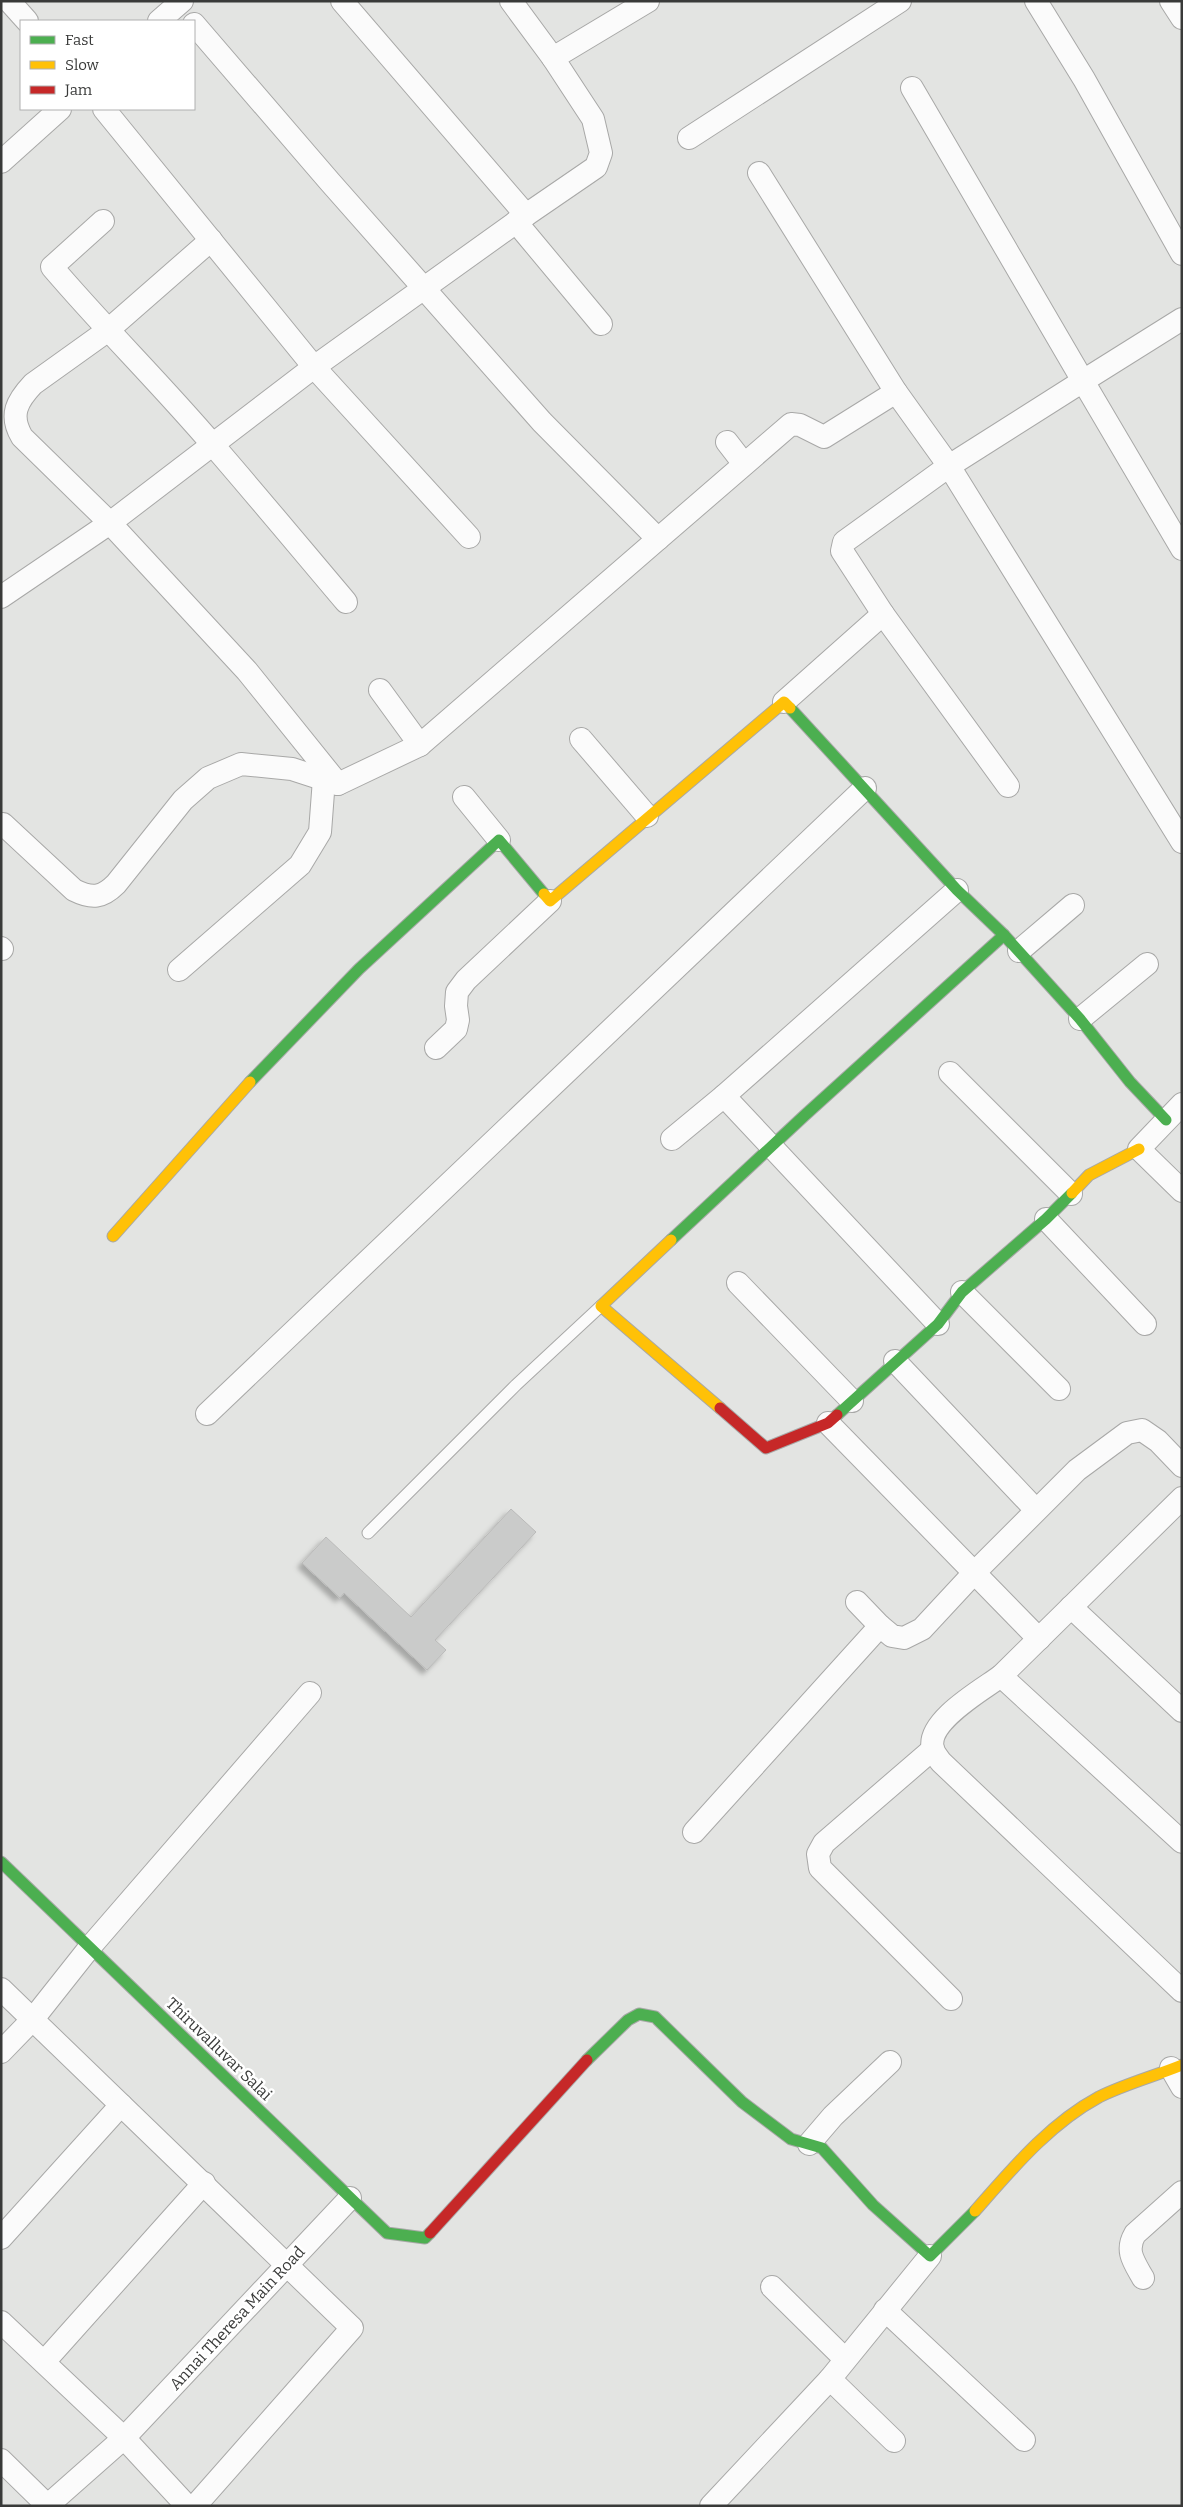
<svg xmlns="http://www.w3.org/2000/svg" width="1183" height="2507" font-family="Bitter,serif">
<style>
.building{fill:#cacbca;stroke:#babab9;filter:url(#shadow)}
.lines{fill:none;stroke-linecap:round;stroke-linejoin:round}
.lane-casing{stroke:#a8a8a7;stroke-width:13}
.street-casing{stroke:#a8a8a7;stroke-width:24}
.fast-casing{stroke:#a8a8a7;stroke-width:13}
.slow-casing{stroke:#a8a8a7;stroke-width:13}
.jam-casing{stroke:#a8a8a7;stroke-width:13}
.lane{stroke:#fbfbfb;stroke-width:11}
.street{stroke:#fbfbfb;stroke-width:22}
.fast{stroke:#4caf50;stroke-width:11}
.slow{stroke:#ffc107;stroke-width:11}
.jam{stroke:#c62828;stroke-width:11}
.labels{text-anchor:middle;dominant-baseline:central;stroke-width:5;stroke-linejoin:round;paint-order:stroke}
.street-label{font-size:16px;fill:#393a39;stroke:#fff}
</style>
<defs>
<filter id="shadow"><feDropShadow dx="-4.5" dy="4.5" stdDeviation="2.5" flood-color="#0004"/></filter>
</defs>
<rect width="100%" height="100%" fill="#e3e4e2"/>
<polygon class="building" points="511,1509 536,1532 435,1640 446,1650 427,1670 344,1593 340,1598 302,1563 326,1537 411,1617"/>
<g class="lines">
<defs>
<polyline id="lane" points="368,1533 516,1385 601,1306"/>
<g id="street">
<polyline points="9,1 27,21"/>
<polyline points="511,1 553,58"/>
<polyline points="1036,1 1084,79 1182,254"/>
<polyline points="1171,1 1182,18"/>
<polyline points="159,21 182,1"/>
<polyline points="194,24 330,182 542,422 658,539 791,424 800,425 824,437 896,392"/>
<polyline points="912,88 1083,381 1182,319"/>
<polyline points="104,109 314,367 469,537"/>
<polyline points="689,138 900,1"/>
<polyline points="1,162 60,109"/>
<polyline points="759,173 896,392 949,466 1182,842"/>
<polyline points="526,215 596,167 601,153 593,119 553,58 648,1"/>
<path d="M103 221 52 267C104 328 161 384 213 445 258 497 302 550 346 602"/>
<polyline points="516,222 601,324"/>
<path d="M211 240 107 331 33 384C17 401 9 415 22 437L110 523 247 671 338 784"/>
<polyline points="727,442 744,464"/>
<polyline points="1,597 110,523 314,367 526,215 342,1"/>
<polyline points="380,690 420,745"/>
<polyline points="784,702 883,614"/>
<polyline points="581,739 647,816"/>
<polyline points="1008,786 883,614 842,551 844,542 949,466 1083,381 1182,549"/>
<polyline points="464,797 499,840"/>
<path d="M1 826 3 824 74 890C92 899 102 898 116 884L183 800 208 778 241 764 292 769 338 784 420 745 658 539"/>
<polyline points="1,948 2,949"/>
<polyline points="1019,951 1073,905"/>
<polyline points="179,970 300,865 320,832 324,779"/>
<polyline points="1080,1019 1147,964"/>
<polyline points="436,1048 456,1029 458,1020 456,1006 457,992 466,980 550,901"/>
<polyline points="950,1073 1071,1194"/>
<polyline points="724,1096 938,1324"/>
<polyline points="1182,1104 1139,1149 1182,1191"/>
<polyline points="672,1139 724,1096 957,890"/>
<polyline points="1046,1219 1145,1324"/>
<polyline points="738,1283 852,1401"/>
<polyline points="962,1292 1059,1389"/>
<polyline points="895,1361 1036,1510"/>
<polyline points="207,1414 865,788"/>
<polyline points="828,1423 1039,1639"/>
<polyline points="1182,1498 1001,1676 1182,1842"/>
<polyline points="857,1602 880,1626"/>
<polyline points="1071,1607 1182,1711"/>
<path d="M1001 1676C982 1690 925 1722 933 1749 934 1753 938 1758 941 1762L1182 1991"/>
<polyline points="933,1749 824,1843 818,1854 820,1868 951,1999"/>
<polyline points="694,1832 880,1626 892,1636 904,1638 922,1629 974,1573 1077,1470 1127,1433 1142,1430 1158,1441 1182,1466"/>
<polyline points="1,1989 352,2328 195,2506"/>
<polyline points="1,2052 33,2019 90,1947 310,1693"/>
<polyline points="1171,2068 1182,2087"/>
<polyline points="809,2144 833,2116 890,2062"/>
<polyline points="1,2238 121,2105"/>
<path d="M1143 2278C1134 2262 1125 2251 1135 2234L1182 2192"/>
<polyline points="772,2287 845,2359"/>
<polyline points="885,2310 1024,2440"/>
<polyline points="1,2322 124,2438 187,2506"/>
<polyline points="44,2362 204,2183"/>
<polyline points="830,2379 894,2441"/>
<polyline points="1,2460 48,2506"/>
<polyline points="47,2506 124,2438 350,2198"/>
<polyline points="711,2506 830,2379 930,2256"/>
</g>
<g id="fast">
<polyline points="790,708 957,890 1004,935 1080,1019 1130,1082 1166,1120"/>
<polyline points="250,1082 359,969 499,840 544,894"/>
<polyline points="671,1240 804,1116 1004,935"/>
<polyline points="837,1415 938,1324 962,1292 1046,1219 1072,1193"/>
<polyline points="1,1862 387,2233 425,2238 430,2233"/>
<polyline points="587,2060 628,2020 639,2014 655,2017 742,2102 791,2139 822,2148 873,2205 930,2256 975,2211"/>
</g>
<g id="slow">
<polyline points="544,894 550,901 784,702 790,708"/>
<polyline points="1072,1193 1089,1175 1139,1149"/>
<polyline points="113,1236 250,1082"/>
<polyline points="671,1240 601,1306 720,1408"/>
<path d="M975 2211C1012 2169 1049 2124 1099 2097 1125 2084 1155 2076 1182 2065"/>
</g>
<g id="jam">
<polyline points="720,1408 766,1448 828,1423 837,1415"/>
<polyline points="430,2233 587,2060"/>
</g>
</defs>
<use href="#lane" class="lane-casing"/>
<use href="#street" class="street-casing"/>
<use href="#fast" class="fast-casing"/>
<use href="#slow" class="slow-casing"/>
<use href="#jam" class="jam-casing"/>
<use href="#lane" class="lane"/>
<use href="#street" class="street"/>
<use href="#fast" class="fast"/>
<use href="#slow" class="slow"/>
<use href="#jam" class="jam"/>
</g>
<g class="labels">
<g class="street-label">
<text transform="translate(219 2049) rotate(44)">Thiruvalluvar Salai</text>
<text transform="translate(237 2318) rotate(-47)">Annai Theresa Main Road</text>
</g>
</g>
<rect width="1183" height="2507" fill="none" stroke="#393a39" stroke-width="5"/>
<rect x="20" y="20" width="175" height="90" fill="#ffffff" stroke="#b0b0b0"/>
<rect x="30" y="36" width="25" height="8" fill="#4caf50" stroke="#b0b0b0"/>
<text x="65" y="45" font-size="15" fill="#393a39">Fast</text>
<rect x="30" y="61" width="25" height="8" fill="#ffc107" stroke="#b0b0b0"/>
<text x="65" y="70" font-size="15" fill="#393a39">Slow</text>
<rect x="30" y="86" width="25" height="8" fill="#c62828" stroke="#b0b0b0"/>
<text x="65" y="95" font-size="15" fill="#393a39">Jam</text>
</svg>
